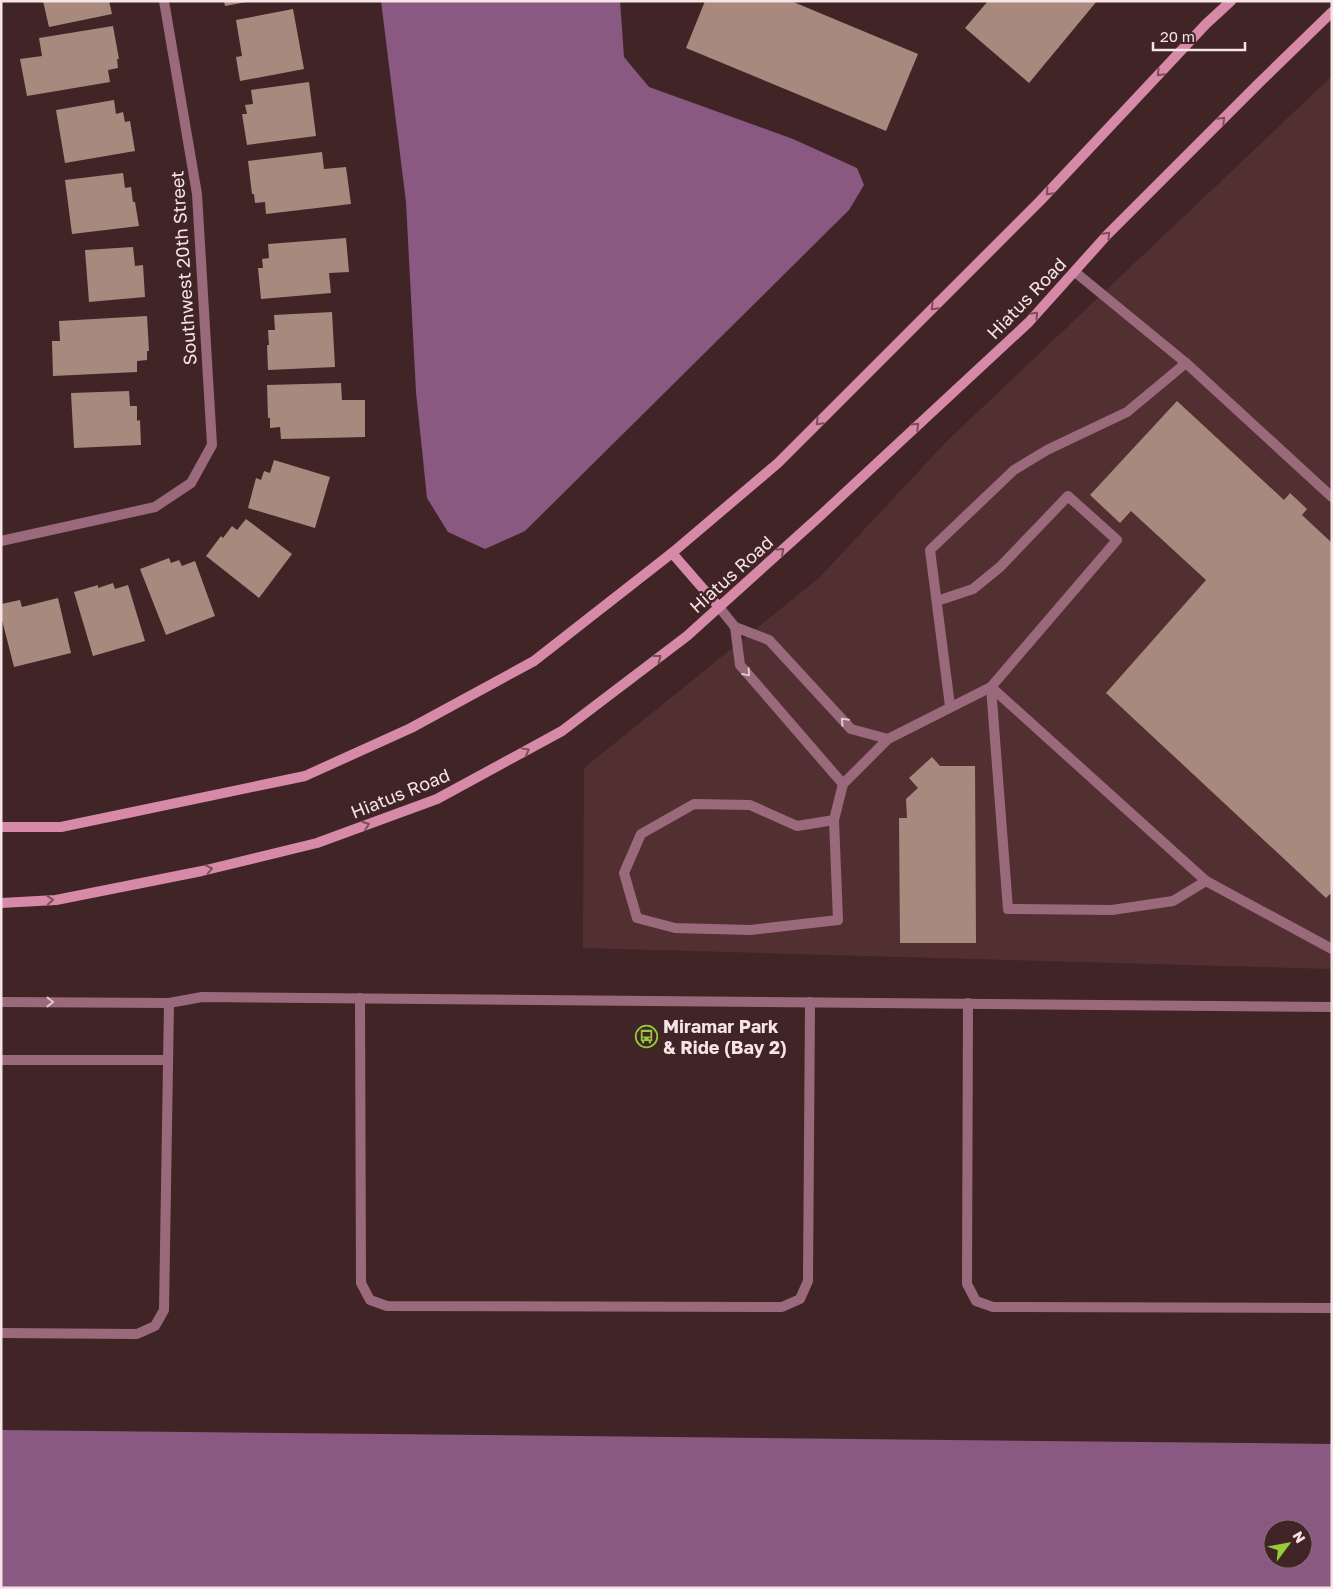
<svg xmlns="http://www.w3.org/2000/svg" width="1333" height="1589" font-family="'Golos Text',sans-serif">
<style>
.built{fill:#523031}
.water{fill:#8a5982;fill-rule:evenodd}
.building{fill:#a8897e}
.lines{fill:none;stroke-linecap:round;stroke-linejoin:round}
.service{stroke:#9a6a7c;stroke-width:10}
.minor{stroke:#9a6a7c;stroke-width:10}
.secondary{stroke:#d78aa8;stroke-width:10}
.oneway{stroke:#7d4d5a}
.oneway2{stroke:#e0c6ca}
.labels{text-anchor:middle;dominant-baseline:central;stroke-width:5;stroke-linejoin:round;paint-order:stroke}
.street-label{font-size:18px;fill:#f7e4e4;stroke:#412526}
.poi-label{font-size:18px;font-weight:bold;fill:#f7e4e4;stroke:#412526;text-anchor:start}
</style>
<rect width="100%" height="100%" fill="#412526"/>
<polygon class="built" points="1332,76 1332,969 583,948 584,768 819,578 947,441"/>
<g class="water">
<polygon points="381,1 620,1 624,57 649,87 793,139 857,168 864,185 849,210 525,531 485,549 448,532 427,498 416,392 406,202"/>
<path d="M1 1430 1332 1444V1588H1ZM1273 1529H1303V1559H1273Z"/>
</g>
<g class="building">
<polygon points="43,1 109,1 112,14 49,27"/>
<polygon points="224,1 246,1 246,2 225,6"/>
<polygon points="705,1 791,1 918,54 886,131 686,48"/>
<polygon points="988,1 1097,1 1029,83 965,28"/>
<polygon points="293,9 304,69 240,81 236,57 242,56 236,20"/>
<polygon points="113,26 119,59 117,59 118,68 108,70 110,82 27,96 20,59 42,56 39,38"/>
<polygon points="309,82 316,136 247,145 242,114 247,114 245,105 253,104 251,90"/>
<polygon points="114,100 116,114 123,112 125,122 130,121 135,151 65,163 56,110"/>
<polygon points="322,152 324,169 346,167 351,204 266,214 265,202 255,203 254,194 252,194 248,161"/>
<polygon points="123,173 125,188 131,187 133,202 135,202 139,226 72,234 65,180"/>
<polygon points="346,238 349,272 329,273 331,293 261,299 258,268 263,268 262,259 269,258 268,244"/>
<polygon points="133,247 135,266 143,265 145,297 89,302 85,250"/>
<polygon points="332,312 335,367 268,370 267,345 269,345 268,330 275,330 274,315"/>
<polygon points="147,316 149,351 147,351 147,360 137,361 137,372 53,376 52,341 60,341 59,321"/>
<polygon points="341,383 342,400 365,400 365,437 281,439 280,427 270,428 270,418 268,418 267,385"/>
<polygon points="129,391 130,406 137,406 137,421 140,420 141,445 74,448 71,393"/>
<polygon points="1177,401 1284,500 1290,493 1307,509 1302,515 1332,543 1332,892 1326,898 1106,693 1206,580 1131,511 1120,523 1090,495"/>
<polygon points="274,460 330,477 315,528 248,508 256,478 261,480 264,471 270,473"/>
<polygon points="246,519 292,554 259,598 206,556 221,536 223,538 232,526 237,530"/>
<polygon points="169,558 171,563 179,560 182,566 195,561 215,616 166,635 140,569"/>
<polygon points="113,583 115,589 128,585 145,641 93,656 74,592 98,585 98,588"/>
<polygon points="58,598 71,653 14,667 1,616 1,604 20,600 22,607"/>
<polygon points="932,757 940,766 975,766 976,943 900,943 899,818 907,818 906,799 918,788 909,778"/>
</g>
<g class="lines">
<g class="service">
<polyline points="1075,272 1186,363 1332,497"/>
<polyline points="719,607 735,627 740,665 843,784"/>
<polyline points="735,627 769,640 851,729 888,739"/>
<polygon points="991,687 1206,881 1173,901 1112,910 1008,909"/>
<polyline points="950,706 930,550 1014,470 1047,450 1127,412 1186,363"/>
<polyline points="834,820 797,826 750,805 694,804 641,834 624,873 637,918 675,928 750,930 838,920 834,820 843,784 888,739 991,687 1117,540 1068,496 1000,567 973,589 937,601"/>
<polyline points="1206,881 1332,949"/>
<polyline points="360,998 361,1283 370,1300 387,1306 782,1307 800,1299 808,1281 810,1002"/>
<polyline points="1,1002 169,1003 202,997 1332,1007"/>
<polyline points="968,1003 967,1284 976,1301 993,1307 1332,1308"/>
<polyline points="1,1060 168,1060"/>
<polyline points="1,1333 137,1334 155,1326 164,1310 169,1003"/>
</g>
<polyline class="minor" points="1,541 155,507 191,483 212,445 197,194 164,1"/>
<g class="secondary">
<polyline points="672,553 719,607"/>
<polyline points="1,827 61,827 305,776 411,728 534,661 672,553 778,463 1040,201 1206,24 1231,1"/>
<polyline points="1,903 56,900 202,871 317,843 437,799 562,731 687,636 820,516 1029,322 1107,235 1259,83 1332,12"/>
</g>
</g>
<defs><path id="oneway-chevron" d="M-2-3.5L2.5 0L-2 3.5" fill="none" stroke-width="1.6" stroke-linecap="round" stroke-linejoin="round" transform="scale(1.25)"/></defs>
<g class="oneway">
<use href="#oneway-chevron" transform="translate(1160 73) rotate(133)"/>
<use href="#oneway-chevron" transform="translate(1222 120) rotate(-45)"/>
<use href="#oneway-chevron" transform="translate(1049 192) rotate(133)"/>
<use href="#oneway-chevron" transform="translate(1107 235) rotate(-47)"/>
<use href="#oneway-chevron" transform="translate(934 307) rotate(135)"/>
<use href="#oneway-chevron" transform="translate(1035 315) rotate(-47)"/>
<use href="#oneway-chevron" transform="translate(819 422) rotate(135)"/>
<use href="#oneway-chevron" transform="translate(916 426) rotate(-43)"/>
<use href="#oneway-chevron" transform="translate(781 551) rotate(-42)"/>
<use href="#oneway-chevron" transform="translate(658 658) rotate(-37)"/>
<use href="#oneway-chevron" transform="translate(526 751) rotate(-29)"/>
<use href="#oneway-chevron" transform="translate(366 825) rotate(-20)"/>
<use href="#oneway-chevron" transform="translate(209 869) rotate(-13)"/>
<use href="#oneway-chevron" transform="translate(50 900) rotate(-4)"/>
</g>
<g class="oneway2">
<use href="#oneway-chevron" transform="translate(747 673) rotate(49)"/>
<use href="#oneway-chevron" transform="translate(844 721) rotate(-133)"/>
<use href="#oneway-chevron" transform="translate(50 1002)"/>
</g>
<defs>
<symbol id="bus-ring" viewBox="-11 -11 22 22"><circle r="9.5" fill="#412526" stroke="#95cc3b" stroke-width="1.5"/><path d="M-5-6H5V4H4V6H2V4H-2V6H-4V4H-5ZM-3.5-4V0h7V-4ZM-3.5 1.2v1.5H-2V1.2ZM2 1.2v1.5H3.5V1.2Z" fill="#95cc3b"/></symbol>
</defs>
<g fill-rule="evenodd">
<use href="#bus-ring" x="634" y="1024" width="25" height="25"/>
</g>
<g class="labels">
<g class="street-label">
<text transform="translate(183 268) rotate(-94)">Southwest 20th Street</text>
<text transform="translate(1026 298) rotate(-46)">Hiatus Road</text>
<text transform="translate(731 574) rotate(-42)">Hiatus Road</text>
<text transform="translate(400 793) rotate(-22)">Hiatus Road</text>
</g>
<g class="poi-label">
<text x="663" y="1026">Miramar Park<tspan x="663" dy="21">&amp; Ride (Bay 2)</tspan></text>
</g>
</g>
<rect width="1333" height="1589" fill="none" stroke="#f7e4e4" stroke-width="5"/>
<g transform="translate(1288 1544) rotate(58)"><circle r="24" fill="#412526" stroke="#8a7172"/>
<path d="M0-4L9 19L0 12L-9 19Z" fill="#95cc3b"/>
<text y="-8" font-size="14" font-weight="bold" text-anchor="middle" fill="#f7e4e4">N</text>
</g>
<path d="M1153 42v8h92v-8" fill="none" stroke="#f7e4e4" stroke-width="2.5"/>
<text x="1160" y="42" font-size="15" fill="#f7e4e4" stroke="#412526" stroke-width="4" paint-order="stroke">20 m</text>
</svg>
